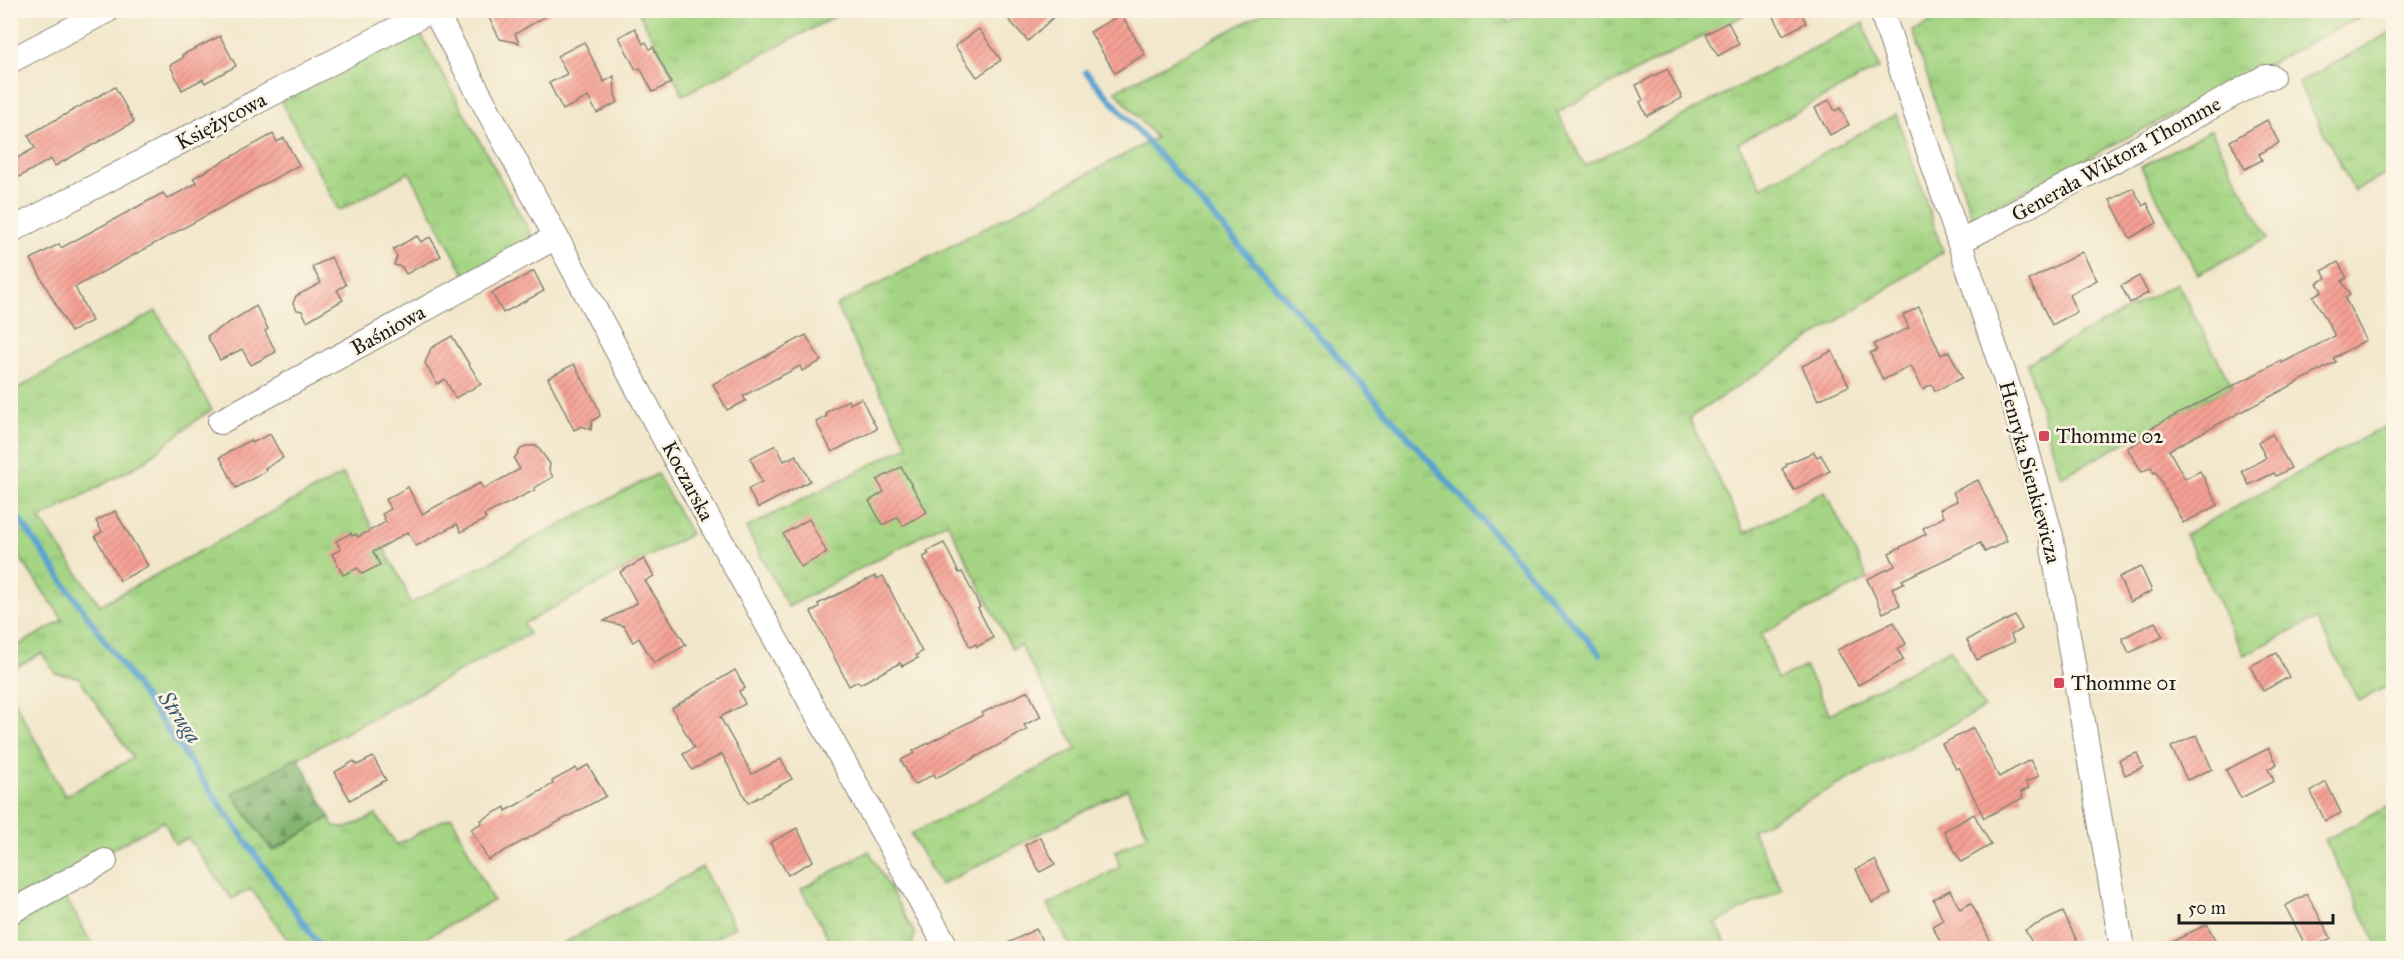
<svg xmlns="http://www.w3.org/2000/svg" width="2404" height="959" font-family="'IM FELL Great Primer',serif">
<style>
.grass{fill:url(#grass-tufts);stroke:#607850;stroke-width:1.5}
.forest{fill:url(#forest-firs);stroke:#506947;stroke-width:1.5}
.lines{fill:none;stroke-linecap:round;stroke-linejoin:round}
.stream{stroke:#59a1cf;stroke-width:6}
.building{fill:url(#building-hatch)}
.minor-casing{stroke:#878274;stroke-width:26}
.minor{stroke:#fff;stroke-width:24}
.poi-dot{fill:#d1495b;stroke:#fcf5e5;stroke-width:2}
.labels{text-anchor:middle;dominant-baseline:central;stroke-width:5;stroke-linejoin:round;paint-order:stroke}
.street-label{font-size:21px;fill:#1c1c1c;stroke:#fcf5e5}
.poi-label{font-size:21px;fill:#1c1c1c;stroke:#fcf5e5;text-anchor:start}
.water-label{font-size:22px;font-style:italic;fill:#37586d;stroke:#fcf5e5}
</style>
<defs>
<pattern id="grass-tufts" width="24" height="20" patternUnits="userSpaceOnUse" patternTransform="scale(1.5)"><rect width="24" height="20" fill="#a5d584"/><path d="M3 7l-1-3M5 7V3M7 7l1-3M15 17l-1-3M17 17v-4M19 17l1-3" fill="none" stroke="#8db671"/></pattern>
<pattern id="forest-firs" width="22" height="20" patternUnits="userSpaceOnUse" patternTransform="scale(1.5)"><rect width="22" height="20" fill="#84b672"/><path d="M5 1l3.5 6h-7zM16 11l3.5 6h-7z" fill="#6b935d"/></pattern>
<pattern id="building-hatch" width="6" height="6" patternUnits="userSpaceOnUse" patternTransform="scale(1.5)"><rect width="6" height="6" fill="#f5a094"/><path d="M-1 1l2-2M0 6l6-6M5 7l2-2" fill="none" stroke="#d1897f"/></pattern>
</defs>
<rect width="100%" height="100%" fill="#fcf5e5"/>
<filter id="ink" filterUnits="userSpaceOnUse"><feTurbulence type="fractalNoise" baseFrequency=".0167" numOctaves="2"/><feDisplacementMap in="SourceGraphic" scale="12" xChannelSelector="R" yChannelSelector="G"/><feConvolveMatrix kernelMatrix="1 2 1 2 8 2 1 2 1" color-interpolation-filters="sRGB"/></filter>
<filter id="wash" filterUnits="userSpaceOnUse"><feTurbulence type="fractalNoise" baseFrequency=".008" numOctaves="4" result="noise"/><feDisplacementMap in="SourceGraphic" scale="24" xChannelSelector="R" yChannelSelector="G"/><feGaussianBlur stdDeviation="1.35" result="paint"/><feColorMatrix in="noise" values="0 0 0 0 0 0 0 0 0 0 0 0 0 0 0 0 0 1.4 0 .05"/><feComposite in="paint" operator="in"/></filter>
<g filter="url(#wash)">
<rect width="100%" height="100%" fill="#f2e7cb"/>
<g class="grass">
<polygon points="1952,10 2371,11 1972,218 1913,31"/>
<polygon points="638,11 846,11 683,95"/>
<polygon points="1266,11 1503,11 1508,23 1532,11 1752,11 1557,112 1585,166 1863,23 1879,68 1738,143 1761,187 1896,114 1943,252 1689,418 1745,533 1825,491 1868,579 1761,634 1777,680 1805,667 1830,714 1950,649 1984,708 1752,830 1782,890 1716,923 1728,948 1071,948 1048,905 1120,867 1115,851 1148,835 1127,789 940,885 911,834 1077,749 1020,645 1012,649 947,522 788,607 746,528 908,446 836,306 1156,138 1115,91"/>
<polygon points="418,29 533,238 466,277 409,172 339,211 281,101"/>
<polygon points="2393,31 2393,171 2354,191 2298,83"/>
<polygon points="2211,130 2268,238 2198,274 2141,167"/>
<polygon points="2177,283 2232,386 2061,477 2027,363"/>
<polygon points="156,311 212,410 199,418 142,463 40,519 100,605 343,474 404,585 410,604 657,474 691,534 523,624 529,634 233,793 273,851 330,817 333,826 347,828 376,815 397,845 434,824 452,817 493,901 407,948 289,948 292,946 251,889 232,899 188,838 175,844 164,821 11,904 11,699 13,698 65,796 133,758 79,678 55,673 42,653 11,670 10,650 63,620 11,545 11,392"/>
<polygon points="2393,422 2393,683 2359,701 2316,619 2244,655 2185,534"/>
<polygon points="2393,804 2393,948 2379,948 2325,840"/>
<polygon points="869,851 915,934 911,948 834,948 801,889"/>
<polygon points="702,867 735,927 697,948 555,948"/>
<polygon points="64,894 94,948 11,948 11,923"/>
</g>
<polygon class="forest" points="298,757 330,817 272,851 232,793"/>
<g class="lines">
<g class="stream">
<polyline points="1086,72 1600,654"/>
<polyline points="10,506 321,948"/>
</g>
</g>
<g id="blocks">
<g class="building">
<polygon points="485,10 556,10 515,34 519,43 500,39"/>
<polygon points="1000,10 1061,10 1028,41"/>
<polygon points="1771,10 1800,10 1806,23 1783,35"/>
<polygon points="1121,14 1145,54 1115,73 1090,32"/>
<polygon points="1728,22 1739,44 1718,56 1706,34"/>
<polygon points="635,28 643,44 646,42 650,49 653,47 671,83 653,92 640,68 636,70 619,37"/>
<polygon points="979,29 1001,60 977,77 955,46"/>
<polygon points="220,36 236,66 205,83 203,79 182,90 170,65 183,58 182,55"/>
<polygon points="584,42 604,82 614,76 615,95 618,102 597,113 588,97 563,110 549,83 567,74 557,56"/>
<polygon points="1667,69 1682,98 1647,116 1640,102 1643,100 1636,85"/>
<polygon points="115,87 134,122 55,166 51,159 10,182 10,162 35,148 28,135"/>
<polygon points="1829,100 1835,111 1840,108 1849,125 1830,135 1815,108"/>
<polygon points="2267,120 2279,143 2259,154 2262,160 2245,169 2230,141"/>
<polygon points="273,134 277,142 284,138 299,165 75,287 92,321 71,332 31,259 59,244 61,248 163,193 167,199 197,183 193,178"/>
<polygon points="2133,188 2143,206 2147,203 2157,223 2130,238 2110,200"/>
<polygon points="417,236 421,242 430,237 441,256 406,274 402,267 394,265 397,256 393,249"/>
<polygon points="2082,252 2097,280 2069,295 2077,312 2052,325 2029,280"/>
<polygon points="331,257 346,285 337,290 343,300 307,321 302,311 297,310 293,303 296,296 321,283 312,267"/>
<polygon points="2338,262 2347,278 2342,281 2350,295 2345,298 2366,340 2333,358 2336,362 2169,450 2185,479 2200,471 2218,505 2183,523 2156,472 2154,473 2151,467 2142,472 2127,448 2152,434 2149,429 2281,361 2282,363 2335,336 2313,296 2322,291 2317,283 2326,278 2322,271"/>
<polygon points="534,271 544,291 503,313 492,293"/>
<polygon points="2139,276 2148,293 2130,303 2121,286"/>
<polygon points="256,306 268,329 265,331 276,352 251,365 242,349 220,360 207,336"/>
<polygon points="1919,307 1941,355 1949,351 1962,378 1935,391 1932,384 1923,389 1911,366 1883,380 1870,353 1877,350 1874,344 1909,328 1903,315"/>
<polygon points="806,335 821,361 802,371 800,366 743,396 746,401 727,410 713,384"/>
<polygon points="452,336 481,384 455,398 445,379 437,384 425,363 431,348"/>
<polygon points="1832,351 1849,386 1818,400 1802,366"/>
<polygon points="574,364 597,405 600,416 592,421 591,430 582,426 574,430 548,378"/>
<polygon points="861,398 877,429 832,452 816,422 827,416 825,413 848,400 850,404"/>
<polygon points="270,434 283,458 265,468 266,471 236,488 220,457 250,440 252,443"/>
<polygon points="2272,434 2291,468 2276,476 2274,473 2249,485 2242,471 2266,458 2258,442"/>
<polygon points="776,445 784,461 796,455 810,481 758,508 748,489 762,482 750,458"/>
<polygon points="526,446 537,446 550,464 549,470 553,477 534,488 535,490 484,515 486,519 461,532 457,524 416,546 408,532 373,552 380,565 362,574 358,568 343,575 332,554 341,549 336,541 351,533 352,536 356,534 358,537 386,522 382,514 391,509 385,500 408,487 422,514 480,483 483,489 520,469 514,459 520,450"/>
<polygon points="1814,452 1817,457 1821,455 1830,471 1794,490 1782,469 1787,466 1786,464"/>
<polygon points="901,467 927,512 903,526 898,517 883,525 869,501 884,492 877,480"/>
<polygon points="1978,480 2007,541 1985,552 1980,543 1902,580 1904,583 1892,588 1900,605 1883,613 1867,579 1895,566 1889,553 1926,534 1923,528 1944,517 1940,509 1957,501 1953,492"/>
<polygon points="115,511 148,566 120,581 95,536 102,532 96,521"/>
<polygon points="809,519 827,553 801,567 783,534"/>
<polygon points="944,543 959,573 962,572 971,589 980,607 978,608 993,638 977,647 976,644 970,647 949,602 923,557 929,554 927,551"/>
<polygon points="644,559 654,576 645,581 686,645 654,663 639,638 633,642 624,626 604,621 637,603 620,572"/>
<polygon points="2141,567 2152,591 2130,602 2119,577"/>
<polygon points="875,576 877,579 883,576 922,652 916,655 918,658 902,666 900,663 860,684 858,681 849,686 811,612 819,607 818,604"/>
<polygon points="2015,616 2022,629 2011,635 2014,642 1977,660 1967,640"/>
<polygon points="1894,622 1906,644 1897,649 1904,660 1858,685 1837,650"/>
<polygon points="2155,622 2163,637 2129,653 2122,638"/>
<polygon points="2276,653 2289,677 2263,691 2250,666"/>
<polygon points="735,670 745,688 739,691 745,704 720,717 752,774 781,759 792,779 748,803 722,754 692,770 683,754 694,748 672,708"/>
<polygon points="1028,691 1041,717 1024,725 1027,730 936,778 934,774 914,785 901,760 915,753 913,751 983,715 982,713"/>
<polygon points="1973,728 1999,777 2030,760 2039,776 2026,782 2029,788 2021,792 2023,798 1984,818 1959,767 1956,769 1942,744"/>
<polygon points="2197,735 2212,769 2187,780 2171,747"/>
<polygon points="2269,748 2277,764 2268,769 2274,781 2241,798 2226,770"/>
<polygon points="2137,753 2143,767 2125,775 2119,760"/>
<polygon points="373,757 386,780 350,800 335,772 354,761 357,765"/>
<polygon points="588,765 606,796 488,860 471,829 482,823 481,820 505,807 506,811 553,784 552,781 576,768 577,771"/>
<polygon points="2326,782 2341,813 2325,821 2311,792"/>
<polygon points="1974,814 1991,845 1961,862 1944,831"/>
<polygon points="797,828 813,861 788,875 770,843"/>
<polygon points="1040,837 1055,864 1040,872 1025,845"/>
<polygon points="1875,860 1891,894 1872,903 1856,869"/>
<polygon points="1950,890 1960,909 1971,903 1994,948 1944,948 1932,926 1943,920 1933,899"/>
<polygon points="2307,894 2331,938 2311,948 2307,948 2285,906"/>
<polygon points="2063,912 2077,941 2062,948 2035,948 2025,930"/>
<polygon points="2207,924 2219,948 2160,948"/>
<polygon points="1036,929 1046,948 998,948"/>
</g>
</g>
</g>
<g filter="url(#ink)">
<use href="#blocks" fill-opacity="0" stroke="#878274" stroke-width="1.5"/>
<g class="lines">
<defs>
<g id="minor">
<polyline points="434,10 677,462 947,948"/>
<polyline points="1881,10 2013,401 2051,536 2122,948"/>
<polyline points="10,61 108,10"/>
<polyline points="10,231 432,10"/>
<polyline points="1959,242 2138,148 2265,77 2272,77"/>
<polyline points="220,422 556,237"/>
<polyline points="10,912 105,861"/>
</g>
</defs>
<use href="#minor" class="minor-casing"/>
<use href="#minor" class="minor"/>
</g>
</g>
<g class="poi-dot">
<rect x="2038" y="430" width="12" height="12" rx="3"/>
<rect x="2053" y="677" width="12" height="12" rx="3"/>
</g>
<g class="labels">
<g class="street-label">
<text transform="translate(221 121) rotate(-28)">Księżycowa</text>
<text transform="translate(2116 159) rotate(-29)">Generała Wiktora Thomme</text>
<text transform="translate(388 330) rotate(-29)">Baśniowa</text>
<text transform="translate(2030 472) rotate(75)">Henryka Sienkiewicza</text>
<text transform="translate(688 481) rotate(62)">Koczarska</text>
</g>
<g class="poi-label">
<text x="2056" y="436">Thomme 02</text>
<text x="2071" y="683">Thomme 01</text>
</g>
<g class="water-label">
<text transform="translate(180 717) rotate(55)">Struga</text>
</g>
</g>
<rect width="2404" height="959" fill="none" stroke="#fcf5e5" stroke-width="36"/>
<path d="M2179 914v9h154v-9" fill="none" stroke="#1c1c1c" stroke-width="3"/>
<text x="2188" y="914" font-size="18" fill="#1c1c1c" stroke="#fcf5e5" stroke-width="4.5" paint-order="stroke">50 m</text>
</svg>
